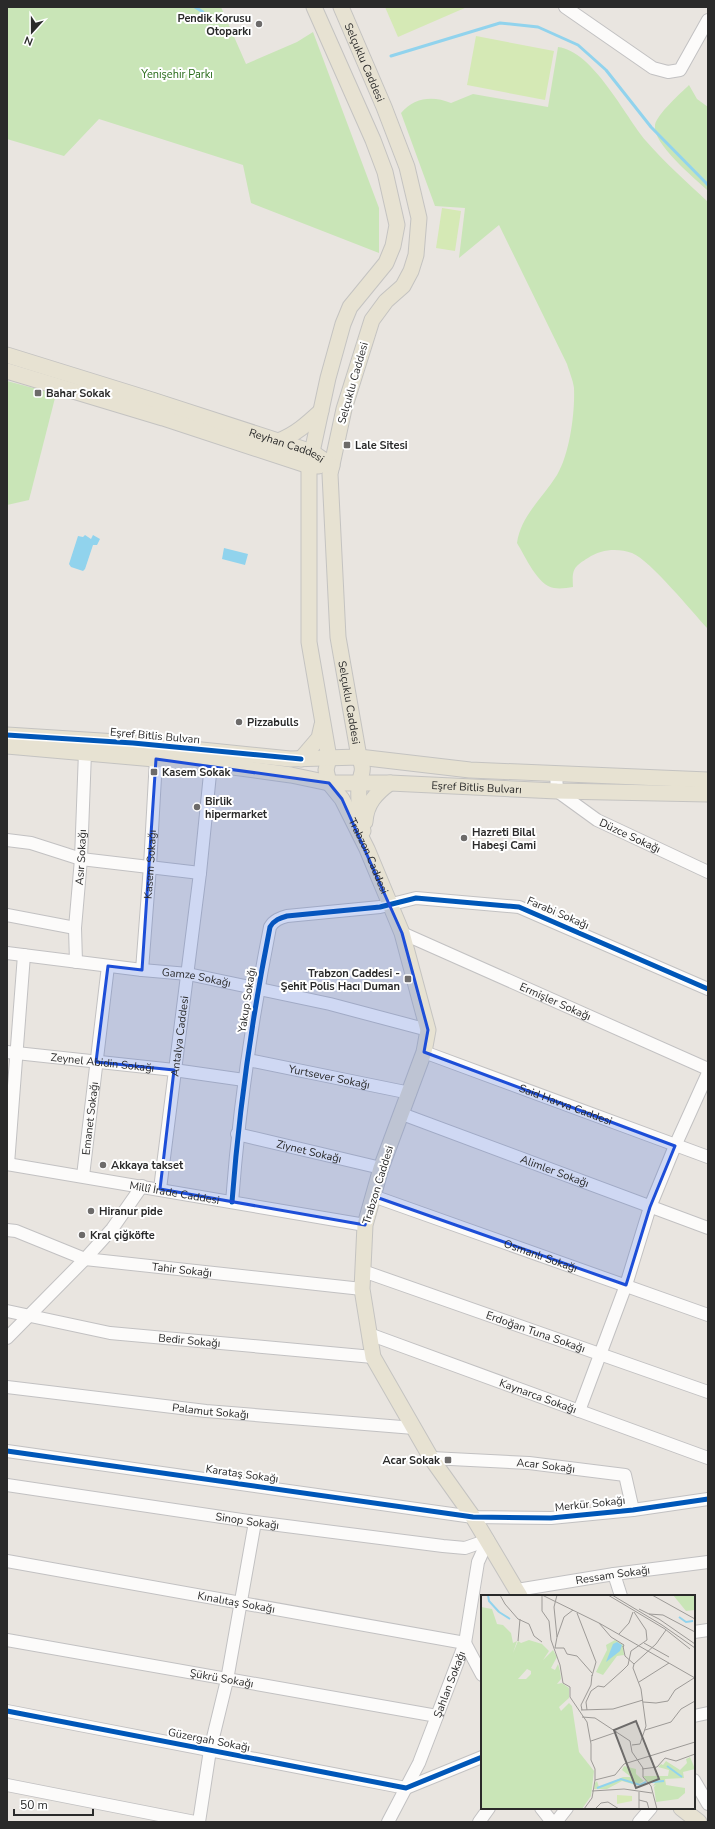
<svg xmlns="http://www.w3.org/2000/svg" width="715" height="1829" font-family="'Nunito Sans',sans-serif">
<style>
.green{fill:#c9e5b7}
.pitch{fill:#d5e9b5}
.water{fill:#91d3ed}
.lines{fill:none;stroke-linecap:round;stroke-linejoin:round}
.stream{stroke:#91d3ed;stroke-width:3}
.minor-casing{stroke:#c2c1c2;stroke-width:14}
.major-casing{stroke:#c4c3c1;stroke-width:17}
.minor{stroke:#fcfbfa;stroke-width:12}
.major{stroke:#e7e2d2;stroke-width:15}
.cycleway-casing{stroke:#fff;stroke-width:8}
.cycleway{stroke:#0057b8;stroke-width:5}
.marked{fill:#1d4ed8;fill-opacity:0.2;stroke:#1d4ed8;stroke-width:3;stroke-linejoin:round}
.poi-dot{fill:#6d6b6a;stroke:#fff;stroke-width:1.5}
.labels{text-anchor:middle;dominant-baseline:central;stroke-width:4;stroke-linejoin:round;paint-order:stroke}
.poi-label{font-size:11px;font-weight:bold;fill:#2a2a2a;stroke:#fff;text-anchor:start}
.street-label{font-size:11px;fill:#2a2a2a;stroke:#fff}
.park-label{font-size:11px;fill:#276a18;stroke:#fff}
.inset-river{fill:none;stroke:#91d3ed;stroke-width:2}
.inset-road{fill:none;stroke:#9d9a97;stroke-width:1}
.view{fill:#6d6b6a;fill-opacity:0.15;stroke:#6d6b6a;stroke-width:2}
.inset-edge{fill:none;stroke:#2a2a2a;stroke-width:2}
</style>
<rect width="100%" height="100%" fill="#e9e5e0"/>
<g class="green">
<polygon points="7,7 221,7 246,64 297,42 313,32 379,208 379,253 251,203 243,165 99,119 64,156 7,139"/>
<path d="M558 47C593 51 625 116 646 141 665 163 687 182 708 202V629C692 612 651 561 632 553 618 548 601 549 588 558 573 567 572 570 573 587 567 588 560 589 554 588 538 586 525 556 517 543 521 515 543 498 557 475 570 453 575 412 574 388 573 380 569 371 567 364L499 225 459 258 465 208 435 206 401 113C415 97 433 96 451 103L473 94 548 107Z"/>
<path d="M689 85 697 99 708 107V191C695 178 652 144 655 125 657 114 681 93 689 85Z"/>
<polygon points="7,381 56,394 29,500 7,505"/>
</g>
<g class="pitch">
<polygon points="385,7 467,7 398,37"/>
<polygon points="476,36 554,51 545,100 467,85"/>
<polygon points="442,208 461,211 455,251 436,248"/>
</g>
<g class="water">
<polygon points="85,535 91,539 93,535 100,539 97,545 93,545 85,569 83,571 71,567 69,564 78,536 83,537"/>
<polygon points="224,548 248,554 245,565 222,559"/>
</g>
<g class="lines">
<g class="stream">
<polyline points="195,7 203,12"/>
<polyline points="391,56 500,23 538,27 578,45 606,70 651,127 708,185"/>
</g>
<defs>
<g id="minor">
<polyline points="565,7 653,68 668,72 680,70 708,20"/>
<path id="s1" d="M556 773 557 791 597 820 708 872"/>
<polyline points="7,840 31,843 81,859 200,873"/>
<polyline points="7,915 75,928"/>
<path id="s2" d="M402 933 708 1069"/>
<path id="s3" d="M7 953 142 970 188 974 330 1004 428 1030"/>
<path id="s4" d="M76 962 75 928 81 859 85 752"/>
<path id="s5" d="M142 970 150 866 156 759"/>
<path id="s6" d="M7 1052 174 1070 244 1080"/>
<path id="s7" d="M424 1052 708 1157"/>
<path id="s8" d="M248 1060 410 1093"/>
<path id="s9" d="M402 1114 708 1228"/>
<path id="s10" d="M237 1134 381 1168"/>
<path id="s11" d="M7 1164 365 1225"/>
<polyline points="8,1164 24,955"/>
<path id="s12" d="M83 1176 108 966"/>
<path id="s13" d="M160 1189 200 873 211 764"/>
<path id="s14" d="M373 1196 708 1315"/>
<path d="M232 1202C239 1109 252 1018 270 927 274 920 280 918 287 916L380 907 416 898 519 907 708 989"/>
<path id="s15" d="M7 1230 16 1231 85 1259 362 1289"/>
<path id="s16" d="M363 1271 708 1392"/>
<path id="s17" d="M7 1311 110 1333 373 1357"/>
<path id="s18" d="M369 1334 708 1458"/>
<polyline points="7,1338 85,1259 112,1229 142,1186"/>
<path id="s19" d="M7 1387 206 1411 414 1428"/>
<polyline points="579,1411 626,1285 650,1207 675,1146 708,1073"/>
<polyline points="7,1451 473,1517 551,1518 633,1510 708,1499"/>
<path id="s20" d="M431 1458 529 1463 625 1475 633 1510"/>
<path id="s21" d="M7 1485 255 1522 443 1546 465 1548 488 1540"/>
<path id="s22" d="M7 1561 465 1643 482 1675"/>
<polyline points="614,1574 621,1596"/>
<path id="s23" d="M517 1590 614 1574 708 1562"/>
<polyline points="694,1632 708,1630"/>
<path id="s24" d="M7 1640 437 1716"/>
<polyline points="7,1711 406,1788 482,1757"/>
<polyline points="694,1716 708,1713"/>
<polyline points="694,1780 708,1804"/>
<polyline points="7,1785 195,1822"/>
<polyline points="541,1808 552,1822"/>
<polyline points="199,1822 210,1750 227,1680 255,1522"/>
<path id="s25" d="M388 1822 419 1763 465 1643 478 1562 488 1540"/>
<polyline points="479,1822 489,1808"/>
<polyline points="556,1822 567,1808"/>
<polyline points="639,1822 651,1808"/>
</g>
<g id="major">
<path id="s26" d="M314 7 373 140 385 172 397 225 393 246 386 263 350 307 343 324 328 378 309 466V642L329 758 326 770 329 783 342 799 367 849 402 933 428 1030 424 1052 381 1168 365 1225 362 1289 373 1357 431 1458 473 1517 520 1596"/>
<path id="s27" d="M341 7 384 107 407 167 419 218 416 255 411 271 403 286 386 301 372 320 344 409 330 474 338 637 359 757C366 773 360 772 359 787 358 802 360 817 363 831"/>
<path id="s28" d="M7 355 152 400 312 452 332 466"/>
<polyline points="7,371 163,418 309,466 319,466"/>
<path d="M278 441C295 435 308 423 321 411"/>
<polyline points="7,735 133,743 290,759 359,757 470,770 708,780"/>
<path id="s29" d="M7 746 211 764 291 775 329 783H390L557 791 708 794"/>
<polyline points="301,759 319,738 322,725"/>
<path d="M365 822C366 804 376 793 390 783"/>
<polyline points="681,1808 699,1822"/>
</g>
</defs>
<use href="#minor" class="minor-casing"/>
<use href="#major" class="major-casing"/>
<use href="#minor" class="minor"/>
<use href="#major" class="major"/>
<defs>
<g id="cycleway">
<polyline points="7,735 133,743 301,759"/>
<path d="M232 1202C239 1109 252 1018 270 927 274 920 280 918 287 916L380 907 416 898 519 907 708 989"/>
<polyline points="7,1451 473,1517 551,1518 633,1510 708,1499"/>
<polyline points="7,1711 406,1788 482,1757"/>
</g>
</defs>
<use href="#cycleway" class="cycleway-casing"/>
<use href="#cycleway" class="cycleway"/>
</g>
<path class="marked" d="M156 759 329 783 342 799 402 933 428 1030 424 1052 675 1146 650 1207 626 1285 373 1196 365 1225 160 1189 174 1070 96 1062 108 966 142 970Z"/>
<g class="poi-dot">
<circle cx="259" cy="24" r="4"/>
<rect x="34" y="389" width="8" height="8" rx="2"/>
<rect x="343" y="441" width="8" height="8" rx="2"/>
<circle cx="239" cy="722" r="4"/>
<rect x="150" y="768" width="8" height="8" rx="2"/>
<circle cx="197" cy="807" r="4"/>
<circle cx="464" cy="838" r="4"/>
<rect x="404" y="975" width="8" height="8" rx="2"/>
<circle cx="103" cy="1165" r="4"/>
<circle cx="91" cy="1211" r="4"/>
<circle cx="82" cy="1235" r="4"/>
<rect x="444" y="1456" width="8" height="8" rx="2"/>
</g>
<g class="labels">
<g class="poi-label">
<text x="251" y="18" text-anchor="end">Pendik Korusu<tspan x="251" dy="13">Otoparkı</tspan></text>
<text x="46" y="393">Bahar Sokak</text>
<text x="355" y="445">Lale Sitesi</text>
<text x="247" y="722">Pizzabulls</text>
<text x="162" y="772">Kasem Sokak</text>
<text x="205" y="801">Birlik<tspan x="205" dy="13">hipermarket</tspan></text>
<text x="472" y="832">Hazreti Bilal<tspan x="472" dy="13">Habeşi Cami</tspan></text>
<text x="400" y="973" text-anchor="end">Trabzon Caddesi -<tspan x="400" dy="13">Şehit Polis Hacı Duman</tspan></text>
<text x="111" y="1165">Akkaya takset</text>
<text x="99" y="1211">Hiranur pide</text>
<text x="90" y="1235">Kral çiğköfte</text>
<text x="440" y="1460" text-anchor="end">Acar Sokak</text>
</g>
<g class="street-label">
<text stroke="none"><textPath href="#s27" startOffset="60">Selçuklu Caddesi</textPath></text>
<text transform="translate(353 383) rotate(-74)">Selçuklu Caddesi</text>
<text stroke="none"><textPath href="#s28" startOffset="294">Reyhan Caddesi</textPath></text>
<text stroke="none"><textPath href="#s27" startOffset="732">Selçuklu Caddesi</textPath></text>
<text transform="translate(155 736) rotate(5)">Eşref Bitlis Bulvarı</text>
<text stroke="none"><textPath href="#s29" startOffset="472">Eşref Bitlis Bulvarı</textPath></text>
<text stroke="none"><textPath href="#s1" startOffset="104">Düzce Sokağı</textPath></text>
<text stroke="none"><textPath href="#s26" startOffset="898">Trabzon Caddesi</textPath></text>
<text stroke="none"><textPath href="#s4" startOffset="105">Asır Sokağı</textPath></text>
<text stroke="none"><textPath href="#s5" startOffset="106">Kasem Sokağı</textPath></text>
<text transform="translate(558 913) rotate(23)">Farabi Sokağı</text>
<text stroke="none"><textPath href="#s3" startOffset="191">Gamze Sokağı</textPath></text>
<text transform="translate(247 1000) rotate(-81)">Yakup Sokağı</text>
<text stroke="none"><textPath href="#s2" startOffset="168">Ermişler Sokağı</textPath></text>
<text stroke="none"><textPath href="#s13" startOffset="154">Antalya Caddesi</textPath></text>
<text stroke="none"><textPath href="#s6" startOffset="96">Zeynel Abidin Sokağı</textPath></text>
<text stroke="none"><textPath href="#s8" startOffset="83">Yurtsever Sokağı</textPath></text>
<text stroke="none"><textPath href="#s7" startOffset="151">Said Havva Caddesi</textPath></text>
<text stroke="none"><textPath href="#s12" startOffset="58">Emanet Sokağı</textPath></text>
<text stroke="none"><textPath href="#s10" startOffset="74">Ziynet Sokağı</textPath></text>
<text stroke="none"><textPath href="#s9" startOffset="163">Alimler Sokağı</textPath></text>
<text transform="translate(378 1185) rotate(-73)">Trabzon Caddesi</text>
<text stroke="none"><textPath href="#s11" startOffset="170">Millî İrade Caddesi</textPath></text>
<text stroke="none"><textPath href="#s14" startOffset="178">Osmanlı Sokağı</textPath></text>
<text stroke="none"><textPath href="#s15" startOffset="181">Tahir Sokağı</textPath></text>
<text stroke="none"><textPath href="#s16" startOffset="183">Erdoğan Tuna Sokağı</textPath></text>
<text stroke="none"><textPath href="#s17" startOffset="185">Bedir Sokağı</textPath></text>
<text stroke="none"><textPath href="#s18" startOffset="180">Kaynarca Sokağı</textPath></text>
<text stroke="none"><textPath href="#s19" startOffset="205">Palamut Sokağı</textPath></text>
<text stroke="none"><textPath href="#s20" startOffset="115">Acar Sokağı</textPath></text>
<text transform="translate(242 1474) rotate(8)">Karataş Sokağı</text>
<text transform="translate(590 1504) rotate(-6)">Merkür Sokağı</text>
<text stroke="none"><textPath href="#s21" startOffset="243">Sinop Sokağı</textPath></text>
<text stroke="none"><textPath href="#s23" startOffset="97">Ressam Sokağı</textPath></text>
<text stroke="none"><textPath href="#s22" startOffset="233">Kınalıtaş Sokağı</textPath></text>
<text stroke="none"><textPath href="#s24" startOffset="218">Şükrü Sokağı</textPath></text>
<text stroke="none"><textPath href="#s25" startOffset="151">Şahlan Sokağı</textPath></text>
<text transform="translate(209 1740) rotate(11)">Güzergah Sokağı</text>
</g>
<g class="park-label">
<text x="177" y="74">Yenişehir Parkı</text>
</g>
</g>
<g transform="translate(481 1595)">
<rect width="214" height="214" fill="#e9e5e0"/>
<path d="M192 0H214V15L205 16ZM0 12 11 14 16 29 22 30 30 38 32 48 36 46 32 58 37 46 40 48 48 45 61 49 68 56 62 65 72 55 76 62 70 73 74 75 77 69 79 76 80 84 76 89 81 88 88 93V103L78 112 80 116 88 108 91 111 98 157 113 176 110 201 101 214 0 213ZM46 74 50 76V79L45 84H37ZM134 45 142 50 143 60 136 61 122 80 115 77 126 55 125 50ZM209 162 214 174 202 177 203 183 184 184 185 190 204 193V198L197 204 175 207 173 192 175 190 172 191 174 188 167 187 162 181H187L188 175 177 172 180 169 182 170 185 166 199 175 206 168 205 164ZM143 171 155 174V179L163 186 155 190 141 186 126 194H113L114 188 116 186 118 192 122 191 142 182H150L141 175Z" fill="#c9e5b7" fill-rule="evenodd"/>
<path d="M136 200 151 201V206L136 209Z" fill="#d5e9b5"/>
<path d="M136 47 141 50 139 56 125 67 132 49Z" fill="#91d3ed"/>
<path class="inset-river" d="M7 0 8 6 18 17M18 17 29 24M198 22 205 27 212 26M186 171 201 182M171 187 183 186M116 193 140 184 159 190 165 187"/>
<path class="inset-road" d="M19 0 24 9 37 24 48 29 53 41 61 47M61 0V16L68 26 70 45 79 70 82 88 89 92V102L106 127 110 149V165L114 174V185M61 0 118 28 214 83M76 0 73 12 76 42 74 53H83L86 59 96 61 111 78M127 0 184 34 209 54M131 0 181 30 214 53M171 0 214 24M158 14 178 24 214 49M96 18 115 67 111 81M168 19 182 20 214 37M118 28 130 42 143 50 142 52M138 39 148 28 152 17M76 42 83 22 92 15M37 46 39 24M163 48 188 62M142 51 144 61 153 69M153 69 175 49 185 35M158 87 188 68M162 107 175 108 187 106 194 95 213 83M100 115 132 114 162 105M101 115 100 110 110 90 111 80M106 115 105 107 110 96 117 91 123 92 142 75 147 70 150 56 166 45 165 35 153 17M101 122 114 123 149 146 151 157 162 173V182L170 191 176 214M190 127 200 114 214 106M164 135 190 127M110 146 136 137M151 150 159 149 165 131 160 94 152 73 153 69M161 174 176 172 184 163 195 166 214 159M114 185 134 180 143 169 214 147M111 196 143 194 171 198M158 197V214M158 205 166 207 168 214M103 214 111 203 114 185M114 214 120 208 127 207 138 214"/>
<path class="view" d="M155 126 178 184 155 193 133 135Z"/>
<rect width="214" height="214" class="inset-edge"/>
</g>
<rect width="715" height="1829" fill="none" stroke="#2a2a2a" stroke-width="16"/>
<g transform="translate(32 32) rotate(201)" stroke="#ffffff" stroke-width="3" paint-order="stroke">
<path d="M0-3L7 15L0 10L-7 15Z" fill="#2a2a2a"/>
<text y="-6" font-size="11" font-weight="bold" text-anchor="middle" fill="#2a2a2a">N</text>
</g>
<path d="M14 1809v6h79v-6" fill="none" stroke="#2a2a2a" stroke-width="2"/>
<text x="20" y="1809" font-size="12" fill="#2a2a2a" stroke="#ffffff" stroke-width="3" paint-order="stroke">50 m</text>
</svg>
